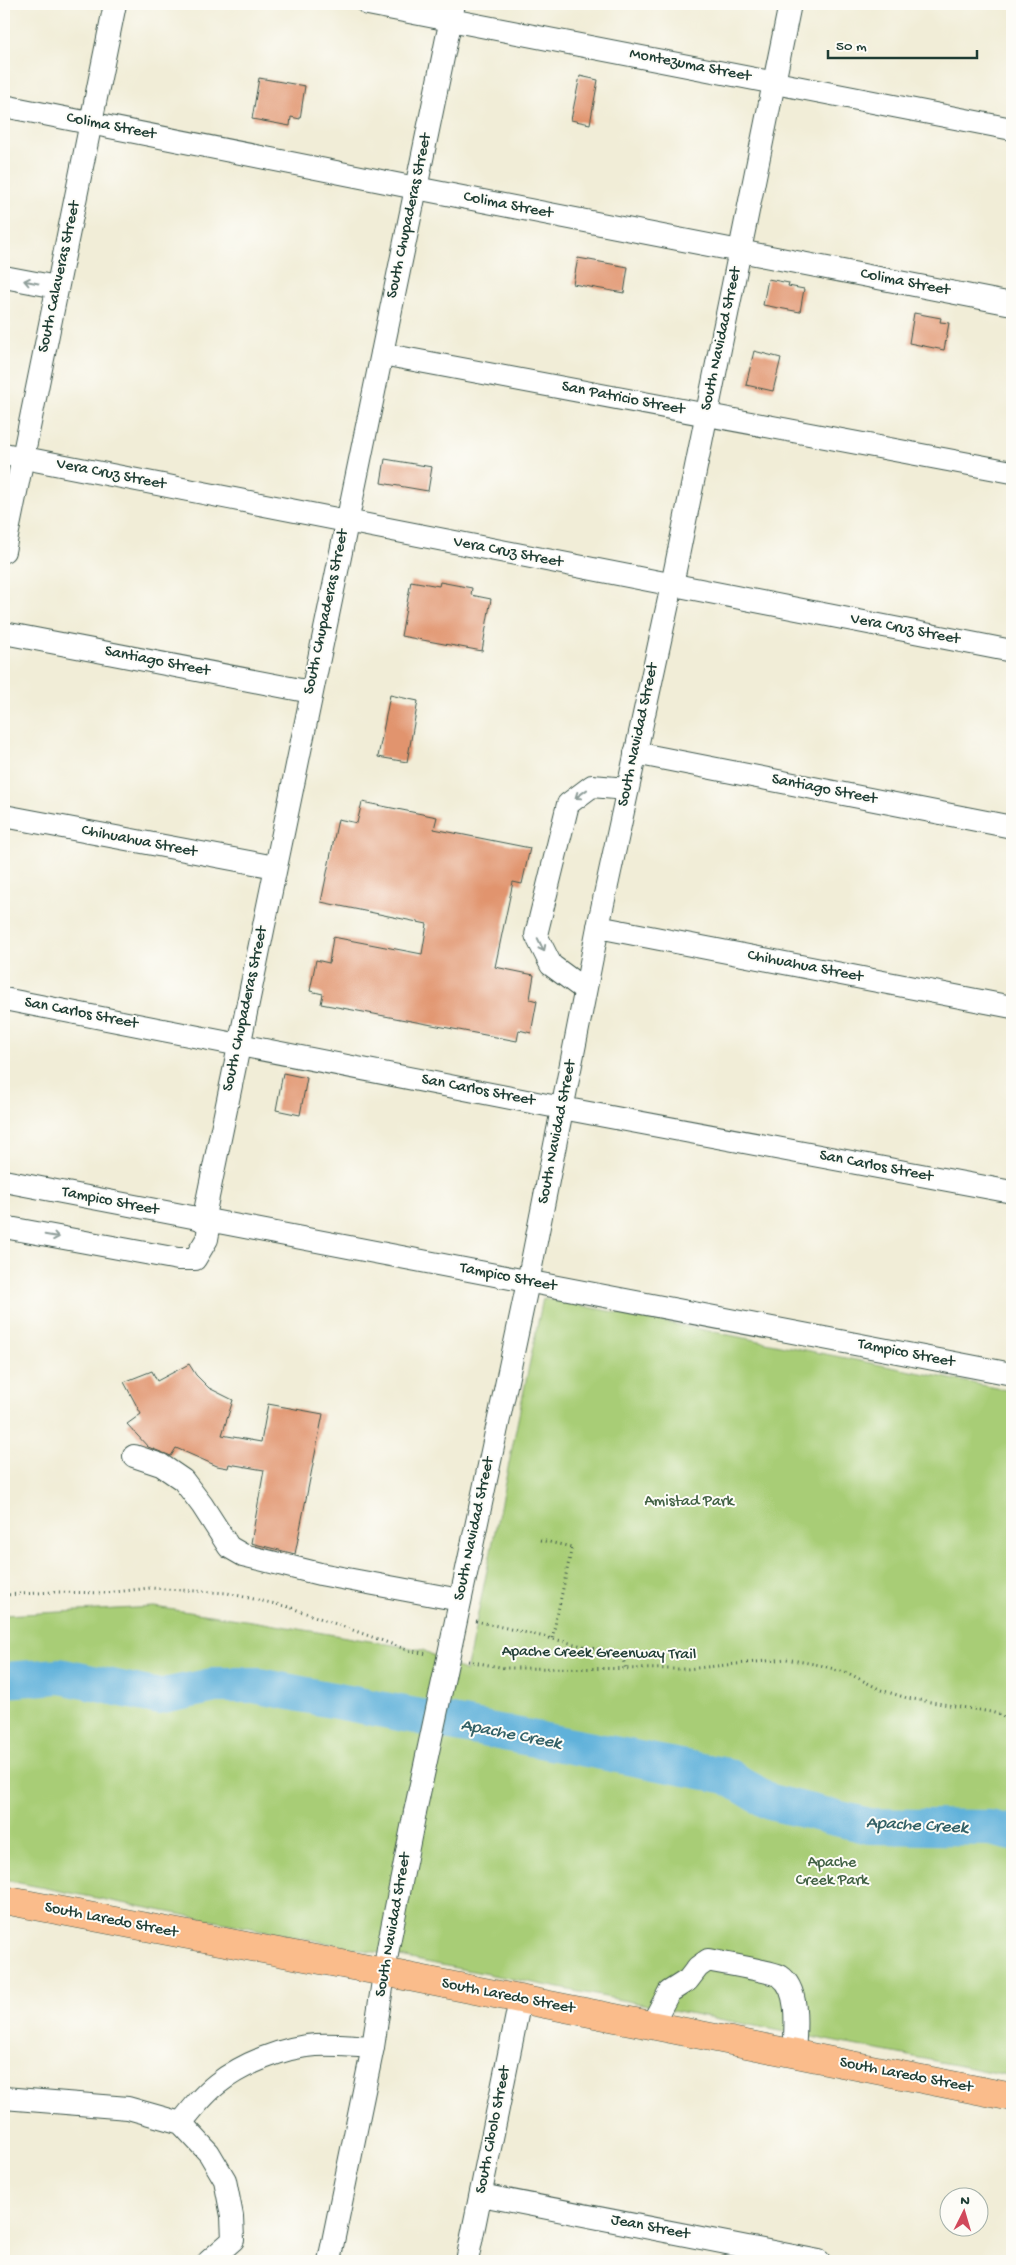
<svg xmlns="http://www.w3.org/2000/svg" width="1016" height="2265" font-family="'Gochi Hand',sans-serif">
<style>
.green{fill:#a8cd76;stroke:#648555}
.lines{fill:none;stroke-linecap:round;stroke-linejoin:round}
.river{stroke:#5eb1da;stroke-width:36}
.building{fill:#e1946e}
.minor-casing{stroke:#3e574c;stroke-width:24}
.major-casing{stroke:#3e574c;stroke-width:29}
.path{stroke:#3e574c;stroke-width:3;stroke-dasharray:1 4;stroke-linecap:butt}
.minor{stroke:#fff;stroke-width:22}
.major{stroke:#fabc8b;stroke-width:28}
.minor-bridge-casing{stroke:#3e574c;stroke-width:24;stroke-linecap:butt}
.minor-bridge{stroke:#fff;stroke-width:22}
.oneway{stroke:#8f9e9a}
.labels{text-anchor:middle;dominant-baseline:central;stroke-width:4;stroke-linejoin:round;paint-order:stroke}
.street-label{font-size:16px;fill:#1f3d34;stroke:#fdfcf7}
.park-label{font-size:16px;fill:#416144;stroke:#fdfcf7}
.water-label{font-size:18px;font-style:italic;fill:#326066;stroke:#fdfcf7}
</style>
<rect width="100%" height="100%" fill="#fdfcf7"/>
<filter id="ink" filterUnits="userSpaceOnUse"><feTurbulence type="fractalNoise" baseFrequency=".02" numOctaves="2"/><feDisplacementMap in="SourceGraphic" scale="10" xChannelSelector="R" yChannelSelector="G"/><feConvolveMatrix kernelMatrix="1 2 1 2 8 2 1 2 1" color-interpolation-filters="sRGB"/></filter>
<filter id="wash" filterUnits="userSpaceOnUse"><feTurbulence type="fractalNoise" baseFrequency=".0096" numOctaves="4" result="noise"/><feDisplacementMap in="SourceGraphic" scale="20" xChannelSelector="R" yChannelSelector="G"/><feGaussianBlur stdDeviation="1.12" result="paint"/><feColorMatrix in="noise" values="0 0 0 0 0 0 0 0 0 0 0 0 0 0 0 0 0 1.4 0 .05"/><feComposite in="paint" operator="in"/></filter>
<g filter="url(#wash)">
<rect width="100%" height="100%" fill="#f1edd7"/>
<polygon class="green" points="543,1298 1012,1391 1012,2076 4,1880 4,1615 154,1607 252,1621 423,1650 466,1672"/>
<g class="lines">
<polyline class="river" points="4,1680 60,1676 159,1697 216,1685 254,1685 727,1776 770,1802 869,1826 990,1828 1012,1833"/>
</g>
<g id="blocks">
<g class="building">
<polygon points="580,76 598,80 590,124 571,120"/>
<polygon points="259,78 305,86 300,119 291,117 290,126 252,119"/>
<polygon points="578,258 628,267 624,293 573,284"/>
<polygon points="768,279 789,283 788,286 804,289 800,312 763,305"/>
<polygon points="914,313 941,318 940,322 949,323 944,350 909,343"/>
<polygon points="754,351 781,358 773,391 746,385"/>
<polygon points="385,459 432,467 428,491 381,483"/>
<polygon points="411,581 439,586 440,582 472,588 471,595 491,599 482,651 401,636"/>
<polygon points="390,695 418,701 407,762 378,757"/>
<polygon points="362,802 437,817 434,829 530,848 522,884 513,882 495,967 534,975 530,999 537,1001 531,1033 519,1030 517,1041 321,1004 323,994 310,991 316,960 329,963 333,937 422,954 427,924 321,902 338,819 357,823"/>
<polygon points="283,1073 307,1078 300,1115 276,1110"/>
<polygon points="189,1364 196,1375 209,1388 233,1400 222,1435 261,1442 268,1404 323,1414 295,1554 251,1543 264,1470 229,1464 228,1468 217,1466 176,1448 171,1456 148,1447 127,1424 141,1414 124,1382 152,1371 157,1381"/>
</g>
</g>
</g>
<g filter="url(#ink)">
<use href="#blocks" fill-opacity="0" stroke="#3e574c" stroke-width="1"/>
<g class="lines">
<defs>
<g id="minor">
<polyline points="368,4 1012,129"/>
<polyline points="4,106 416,188 1012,304"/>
<polyline points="4,277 57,287"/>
<polyline points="382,354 1012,472"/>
<polyline points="4,454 1012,651"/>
<polyline points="4,551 115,4"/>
<polyline points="4,633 311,692"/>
<polyline points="635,753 1012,827"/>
<polyline points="4,816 275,867"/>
<polyline points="598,927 1012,1007"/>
<polyline points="585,990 551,965 536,935 568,804 592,786 627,789"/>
<polyline points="4,999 562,1108 1012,1192"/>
<polyline points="4,1181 1012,1374"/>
<polyline points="203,1221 454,4"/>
<polyline points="4,1227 178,1259 195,1259 207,1239 210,1222"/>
<polyline points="134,1456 161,1465 183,1480 202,1505 229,1547 243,1555 320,1574 460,1600"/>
<polyline points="453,1635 528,1282 598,927 672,585 790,4"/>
<path d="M651 2026 669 1992 688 1980 698 1967 708 1960C721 1963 771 1971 780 1976 801 1990 795 2033 794 2054"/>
<polyline points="4,2098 128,2108 181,2123 209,2153 225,2180 232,2216 233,2240 209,2261"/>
<path d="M181 2123C192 2109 203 2095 217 2084 242 2064 284 2047 316 2045 335 2044 354 2046 373 2047"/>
<polyline points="481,2195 819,2261"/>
<polyline points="329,2261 373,2047 388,1948 415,1812"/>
<polyline points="467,2261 520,2000"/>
</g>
<polyline id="major" points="4,1900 384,1972 1012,2097"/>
</defs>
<use href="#minor" class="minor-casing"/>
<use href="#major" class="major-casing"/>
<g class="path">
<polyline points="540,1540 572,1547 552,1639"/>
<polyline points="4,1595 54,1592 106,1593 150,1588 227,1593 289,1607 408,1650 428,1654"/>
<polyline points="476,1621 613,1653 623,1659 626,1669"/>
<polyline points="468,1661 505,1668 687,1669 786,1659 820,1665 848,1673 881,1690 907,1698 991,1712 1001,1715 1012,1725"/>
</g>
<use href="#minor" class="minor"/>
<use href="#major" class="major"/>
<defs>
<polyline id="minor-bridge" points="415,1812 453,1635"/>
</defs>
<use href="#minor-bridge" class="minor-bridge-casing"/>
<use href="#minor-bridge" class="minor-bridge"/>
</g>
<defs><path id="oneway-shaft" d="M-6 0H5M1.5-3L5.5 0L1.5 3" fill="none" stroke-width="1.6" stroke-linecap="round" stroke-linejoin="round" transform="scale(1.25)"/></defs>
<g class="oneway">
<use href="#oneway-shaft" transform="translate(31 282) rotate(-169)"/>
<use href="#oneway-shaft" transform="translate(581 794) rotate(144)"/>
<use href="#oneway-shaft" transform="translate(541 945) rotate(64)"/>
<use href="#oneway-shaft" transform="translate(52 1236) rotate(10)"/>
</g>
</g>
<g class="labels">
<g class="street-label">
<text transform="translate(690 66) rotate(11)">Montezuma Street</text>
<text transform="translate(111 127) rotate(11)">Colima Street</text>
<text transform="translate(508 206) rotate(11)">Colima Street</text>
<text transform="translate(410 216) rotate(-78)">South Chupaderas Street</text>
<text transform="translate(60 277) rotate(-78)">South Calaveras Street</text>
<text transform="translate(905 283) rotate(11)">Colima Street</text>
<text transform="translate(722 339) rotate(-78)">South Navidad Street</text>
<text transform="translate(623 399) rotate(11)">San Patricio Street</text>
<text transform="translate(111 475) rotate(11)">Vera Cruz Street</text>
<text transform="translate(508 553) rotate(11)">Vera Cruz Street</text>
<text transform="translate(327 612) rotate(-78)">South Chupaderas Street</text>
<text transform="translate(905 630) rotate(11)">Vera Cruz Street</text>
<text transform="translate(157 662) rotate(11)">Santiago Street</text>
<text transform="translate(639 735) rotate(-78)">South Navidad Street</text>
<text transform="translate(824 790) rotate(11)">Santiago Street</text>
<text transform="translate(139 842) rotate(11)">Chihuahua Street</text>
<text transform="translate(805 967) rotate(11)">Chihuahua Street</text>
<text transform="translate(246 1009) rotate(-78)">South Chupaderas Street</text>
<text transform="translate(81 1014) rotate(11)">San Carlos Street</text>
<text transform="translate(478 1091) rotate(11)">San Carlos Street</text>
<text transform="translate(558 1132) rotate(-79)">South Navidad Street</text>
<text transform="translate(876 1167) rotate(11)">San Carlos Street</text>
<text transform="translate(110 1202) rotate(11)">Tampico Street</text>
<text transform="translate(508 1278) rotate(11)">Tampico Street</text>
<text transform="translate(906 1354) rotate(11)">Tampico Street</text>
<text transform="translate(475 1529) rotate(-78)">South Navidad Street</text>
<text transform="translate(599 1654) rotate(1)">Apache Creek Greenway Trail</text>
<text transform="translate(111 1921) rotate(11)">South Laredo Street</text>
<text transform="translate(394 1925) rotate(-80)">South Navidad Street</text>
<text transform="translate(508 1997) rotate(11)">South Laredo Street</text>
<text transform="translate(906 2076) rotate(11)">South Laredo Street</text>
<text transform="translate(494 2130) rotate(-79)">South Cibolo Street</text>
<text transform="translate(650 2228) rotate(11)">Jean Street</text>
</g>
<g class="park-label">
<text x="689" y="1502">Amistad Park</text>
<text x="832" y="1863">Apache<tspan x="832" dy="18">Creek Park</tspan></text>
</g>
<g class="water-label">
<text transform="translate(511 1735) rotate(11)">Apache Creek</text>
<text transform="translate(917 1826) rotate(3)">Apache Creek</text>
</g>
</g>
<rect width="1016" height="2265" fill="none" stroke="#fdfcf7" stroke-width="20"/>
<g transform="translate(964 2212) rotate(5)"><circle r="24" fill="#fdfcf7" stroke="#a4b0a9"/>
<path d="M0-4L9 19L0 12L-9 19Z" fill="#d1495b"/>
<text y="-8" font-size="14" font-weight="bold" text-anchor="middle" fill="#1f3d34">N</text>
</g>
<path d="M828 50v8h149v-8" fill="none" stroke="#1f3d34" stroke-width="2.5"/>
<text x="836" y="50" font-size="15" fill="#1f3d34" stroke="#fdfcf7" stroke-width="4" paint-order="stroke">50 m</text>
</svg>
